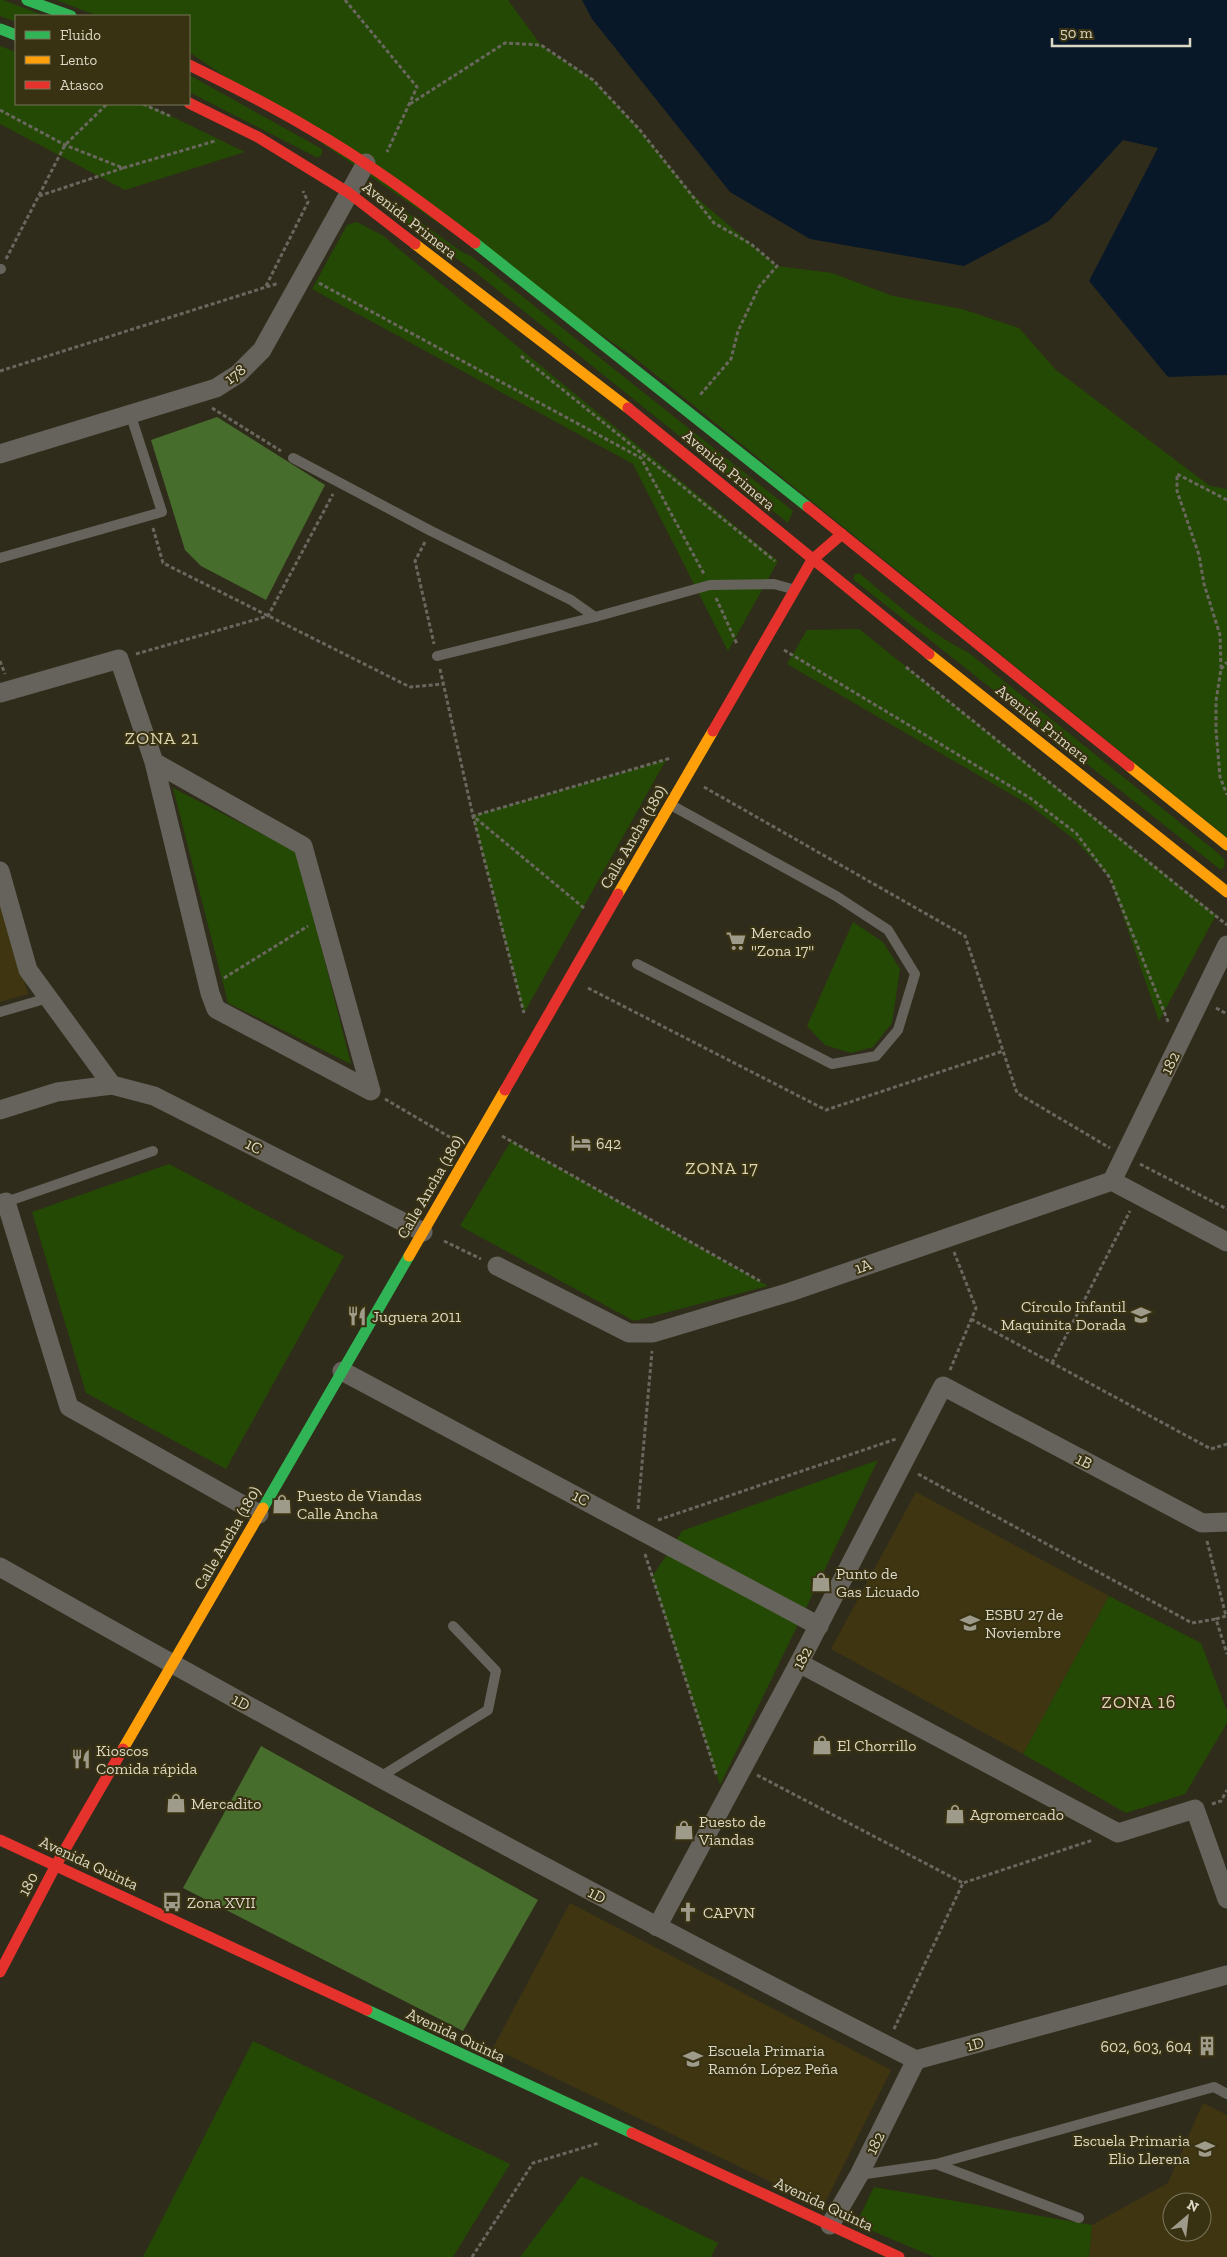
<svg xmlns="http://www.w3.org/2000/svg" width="1227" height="2257" font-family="'Zilla Slab',serif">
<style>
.built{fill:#3f3611;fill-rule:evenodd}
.green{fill:#244904}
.forest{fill:#466d2c}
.water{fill:#081828}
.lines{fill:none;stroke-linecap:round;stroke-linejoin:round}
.path{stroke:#69675e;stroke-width:3;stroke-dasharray:4 2.5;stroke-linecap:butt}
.lane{stroke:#66635c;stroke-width:10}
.street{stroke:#66635c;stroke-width:19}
.fast{stroke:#30b455;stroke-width:11}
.slow{stroke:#ff9f0a;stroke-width:11}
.jam{stroke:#e5322d;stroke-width:11}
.labels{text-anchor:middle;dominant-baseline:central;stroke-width:4;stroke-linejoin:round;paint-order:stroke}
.street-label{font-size:16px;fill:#dbd7c5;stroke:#393212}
.poi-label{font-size:16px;fill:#dbd7c5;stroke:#393212;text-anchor:start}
.neighbourhood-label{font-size:18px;letter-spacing:1px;fill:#dcd4b0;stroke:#393212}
</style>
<rect width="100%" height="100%" fill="#302c1b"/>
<g class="built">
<polygon points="0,898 28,994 0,1002"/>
<polygon points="916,1492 1109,1596 1023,1754 831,1649"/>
<polygon points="570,1903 891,2070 823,2207 493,2048"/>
<path d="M1203 2103 1227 2115V2257H1089L1092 2225 1168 2183ZM1172 2202H1202V2232H1172Z"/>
</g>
<g class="green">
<polygon points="0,0 3,0 45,16 16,16 16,22 0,16"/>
<polygon points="56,0 508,0 541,45 593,80 639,129 691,193 777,266 832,273 893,296 962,309 1019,328 1056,370 1210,486 1227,489 1227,838 635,358 189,52 189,16 98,16"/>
<polygon points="0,46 16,52 16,104 146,104 245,152 125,190 0,124"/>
<polygon points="189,75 322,149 322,154 318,158 189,92"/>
<polygon points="387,198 459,250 474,258 793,511 788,523 475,272 385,206 383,201"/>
<polygon points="357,222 382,235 778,561 728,651 633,464 312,289 347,225"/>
<path d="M859 573C894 602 929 633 969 653L1219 854 1224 859 1225 865 1221 870 854 580V575Z"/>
<polygon points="859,629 1216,915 1159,1021 1110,878 1075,840 1028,804 787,664 807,630"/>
<polygon points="666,760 524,1013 473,816"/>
<polygon points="173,788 297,852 351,1064 228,1003"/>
<polygon points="853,922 883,942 900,969 892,1023 873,1047 851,1053 825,1045 807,1026"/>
<polygon points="511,1141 768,1286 634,1321 460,1226"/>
<polygon points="169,1164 344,1256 226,1469 86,1393 32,1212"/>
<polygon points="878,1460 720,1785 652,1577 682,1531"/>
<polygon points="1109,1596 1201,1643 1227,1711 1227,1723 1185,1794 1126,1813 1023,1754"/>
<polygon points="253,2041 510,2164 453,2257 143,2257"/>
<polygon points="581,2176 718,2243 711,2257 520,2257"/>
<polygon points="874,2187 1092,2225 1089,2257 934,2257 856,2224"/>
</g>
<g class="forest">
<polygon points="217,417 325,485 266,600 201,566 185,550 151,440"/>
<polygon points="261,1746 538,1900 463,2031 183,1888"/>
</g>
<polygon class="water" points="582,0 1227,0 1227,375 1168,377 1089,281 1158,148 1123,140 1049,221 964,266 810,239 730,192 592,19"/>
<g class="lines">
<g class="path">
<polyline points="345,0 417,87 387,152"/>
<polyline points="143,104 170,116"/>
<polyline points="410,104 505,43 541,45 593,80 639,129 714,223 751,244 777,266 759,287 738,331 731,359 700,395"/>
<polyline points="0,110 65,145 123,168 215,141"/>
<polyline points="39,196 123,168"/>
<polyline points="6,259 65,145 107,104"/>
<polyline points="319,283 641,458 704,574"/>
<polyline points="266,286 308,202 303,191"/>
<polyline points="521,356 775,561"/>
<polyline points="0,371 279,283"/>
<polyline points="212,408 281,451"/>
<polyline points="1227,500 1177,474 1177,491 1199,555 1204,584 1220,635 1221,669 1216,701 1216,730 1220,777 1227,795"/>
<polyline points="153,528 163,563 410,687 443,684"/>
<polyline points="425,542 415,561 434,644"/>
<polyline points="716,598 737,644"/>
<polyline points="784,650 1030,798 1076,833 1110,878 1169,1024"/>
<polyline points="136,654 268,616 333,494"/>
<polyline points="0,661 5,674"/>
<polyline points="906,667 1227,925"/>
<polyline points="440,669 473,816 524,1013"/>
<polyline points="1221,669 1227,662"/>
<polyline points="704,787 965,936 1017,1093 1110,1148"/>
<polyline points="584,908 473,816 671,758"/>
<polyline points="224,978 308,926"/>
<polyline points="588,988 826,1110 1003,1051"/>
<polyline points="1216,1008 1227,1014"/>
<polyline points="385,1099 453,1139"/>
<polyline points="502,1136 760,1281"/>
<polyline points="1140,1164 1227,1209"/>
<polyline points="444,1241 481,1259"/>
<polyline points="971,1319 1211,1449 1227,1444"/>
<polyline points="1052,1363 1130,1211"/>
<polyline points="950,1370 976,1308 954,1252"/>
<polyline points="918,1474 1192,1623 1216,1619"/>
<polyline points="638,1509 652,1351"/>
<polyline points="658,1520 896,1439"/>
<polyline points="1207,1541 1226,1616"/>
<polyline points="645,1554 717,1776"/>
<polyline points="1226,1616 1216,1619 1227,1654"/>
<polyline points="757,1775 963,1883"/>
<polyline points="1212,1804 1221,1801 1227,1790"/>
<polyline points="894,2029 963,1883 1093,1840"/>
<polyline points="472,2257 533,2163 599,2143"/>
</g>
<g class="lane">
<polyline points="0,269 1,269"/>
<polyline points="293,458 431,531 571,600 595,617 710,585 774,584 792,589"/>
<polyline points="0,558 162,512 130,413"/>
<polyline points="437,656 595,617"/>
<polyline points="637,964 832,1064 876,1056 898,1030 915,974 888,930 836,896 671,805"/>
<polyline points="0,1012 48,998"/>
<polyline points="6,1202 153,1151"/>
<polyline points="380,1777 488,1710 496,1671 453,1626"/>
<polyline points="936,2164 1079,2218"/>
<polyline points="859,2175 936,2164 1214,2087 1227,2094"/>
</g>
<g class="street">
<polyline points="0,454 216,388 238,374 262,350 366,163"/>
<polyline points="0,693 119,659 154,762 210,993 216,1009 371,1091 303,846 154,762"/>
<polyline points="0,871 28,970 112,1085"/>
<polyline points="0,1110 57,1092 112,1085 154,1096 423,1232"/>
<polyline points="1112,1181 1227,945"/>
<polyline points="0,1204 6,1202 69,1407 259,1514"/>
<polyline points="497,1266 629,1333 653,1333 790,1292 1112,1181 1227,1242"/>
<polyline points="342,1371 819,1626"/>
<path d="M0 1567C302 1738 607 1903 916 2060L1227 1975"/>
<polyline points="799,1663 1118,1833 1195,1809 1227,1899"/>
<polyline points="657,1927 799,1663 943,1386 1202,1523 1227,1522"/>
<polyline points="830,2225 859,2175 916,2060"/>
</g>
<g class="fast">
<polyline points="27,0 71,16"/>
<polyline points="0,29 16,35"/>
<polyline points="475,243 808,507"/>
<polyline points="263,1508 409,1256"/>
<polyline points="367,2010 632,2133"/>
</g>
<g class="slow">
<polyline points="415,244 628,408"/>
<polyline points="929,654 1227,892"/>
<polyline points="1129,766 1227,845"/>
<polyline points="618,894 713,731"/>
<polyline points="409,1256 505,1090"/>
<polyline points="123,1749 263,1508"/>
</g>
<g class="jam">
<path d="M189 65C230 85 270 105 310 129 368 162 422 203 475 243"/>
<polyline points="189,103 258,137 349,193 415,244"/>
<polyline points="628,408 929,654"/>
<polyline points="808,507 1129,766"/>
<polyline points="713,731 812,560 842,534"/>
<polyline points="505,1090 618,894"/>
<polyline points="0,1840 367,2010"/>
<polyline points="0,1972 56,1865 123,1749"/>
<polyline points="632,2133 899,2257"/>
</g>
</g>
<defs>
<symbol id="supermarket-bare" viewBox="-9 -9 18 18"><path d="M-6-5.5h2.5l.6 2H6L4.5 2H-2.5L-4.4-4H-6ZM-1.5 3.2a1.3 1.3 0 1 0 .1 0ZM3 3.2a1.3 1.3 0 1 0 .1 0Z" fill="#9f9b8a" stroke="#393212" stroke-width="2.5" paint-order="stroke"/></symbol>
<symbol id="hotel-bare" viewBox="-9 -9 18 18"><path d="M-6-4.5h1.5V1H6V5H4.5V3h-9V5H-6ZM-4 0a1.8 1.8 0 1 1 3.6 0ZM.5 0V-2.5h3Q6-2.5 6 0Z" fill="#9f9b8a" stroke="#393212" stroke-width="2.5" paint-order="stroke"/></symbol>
<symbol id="school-bare" viewBox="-9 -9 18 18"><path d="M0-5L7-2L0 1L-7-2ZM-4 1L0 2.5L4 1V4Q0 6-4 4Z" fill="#9f9b8a" stroke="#393212" stroke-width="2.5" paint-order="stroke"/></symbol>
<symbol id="restaurant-bare" viewBox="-9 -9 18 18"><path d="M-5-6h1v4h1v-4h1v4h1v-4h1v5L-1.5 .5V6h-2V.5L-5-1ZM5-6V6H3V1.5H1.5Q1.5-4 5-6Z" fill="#9f9b8a" stroke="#393212" stroke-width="2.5" paint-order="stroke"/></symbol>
<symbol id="shop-bare" viewBox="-9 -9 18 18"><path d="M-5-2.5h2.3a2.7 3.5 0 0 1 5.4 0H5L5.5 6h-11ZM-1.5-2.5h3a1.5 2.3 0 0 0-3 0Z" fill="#9f9b8a" stroke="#393212" stroke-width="2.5" paint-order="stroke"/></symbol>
<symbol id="bus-bare" viewBox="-9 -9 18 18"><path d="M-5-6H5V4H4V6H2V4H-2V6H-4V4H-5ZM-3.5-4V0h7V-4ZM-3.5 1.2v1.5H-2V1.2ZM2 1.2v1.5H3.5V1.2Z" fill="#9f9b8a" stroke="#393212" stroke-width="2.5" paint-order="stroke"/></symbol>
<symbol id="church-bare" viewBox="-9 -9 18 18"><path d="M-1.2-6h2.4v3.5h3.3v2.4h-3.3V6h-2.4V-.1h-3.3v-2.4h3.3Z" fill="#9f9b8a" stroke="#393212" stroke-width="2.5" paint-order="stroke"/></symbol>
<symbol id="building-bare" viewBox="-9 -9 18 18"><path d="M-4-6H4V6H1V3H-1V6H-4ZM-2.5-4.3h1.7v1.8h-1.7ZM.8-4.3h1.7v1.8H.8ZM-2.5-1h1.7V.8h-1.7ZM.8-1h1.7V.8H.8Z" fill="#9f9b8a" stroke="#393212" stroke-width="2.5" paint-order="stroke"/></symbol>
</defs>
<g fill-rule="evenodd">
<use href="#supermarket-bare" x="722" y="927" width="28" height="28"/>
<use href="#hotel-bare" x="567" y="1129" width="28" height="28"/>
<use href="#school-bare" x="1127" y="1301" width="28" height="28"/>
<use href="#restaurant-bare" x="343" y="1302" width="28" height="28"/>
<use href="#shop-bare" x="268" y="1490" width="28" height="28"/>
<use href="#shop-bare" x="807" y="1568" width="28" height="28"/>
<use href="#school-bare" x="956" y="1609" width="28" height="28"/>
<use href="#shop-bare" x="808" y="1731" width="28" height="28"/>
<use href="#restaurant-bare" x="67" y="1745" width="28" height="28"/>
<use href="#shop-bare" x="162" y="1789" width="28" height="28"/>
<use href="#shop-bare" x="941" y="1800" width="28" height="28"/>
<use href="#shop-bare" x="670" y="1816" width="28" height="28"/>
<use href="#bus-bare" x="158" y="1888" width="28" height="28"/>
<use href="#church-bare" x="674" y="1898" width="28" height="28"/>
<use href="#building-bare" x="1193" y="2032" width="28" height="28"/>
<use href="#school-bare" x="679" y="2045" width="28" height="28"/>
<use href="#school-bare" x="1191" y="2135" width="28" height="28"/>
</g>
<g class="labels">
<g class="street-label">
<text transform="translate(410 220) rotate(38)">Avenida Primera</text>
<text transform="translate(235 374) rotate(-38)">178</text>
<text transform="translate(729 470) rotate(40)">Avenida Primera</text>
<text transform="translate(1043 724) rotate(39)">Avenida Primera</text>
<text transform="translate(633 837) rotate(-60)">Calle Ancha (180)</text>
<text transform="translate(1170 1063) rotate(-64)">182</text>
<text transform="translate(254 1146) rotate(27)">1C</text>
<text transform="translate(430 1187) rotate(-60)">Calle Ancha (180)</text>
<text transform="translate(863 1266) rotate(-19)">1A</text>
<text transform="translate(1084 1461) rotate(28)">1B</text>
<text transform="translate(581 1498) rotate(28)">1C</text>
<text transform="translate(227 1538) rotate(-60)">Calle Ancha (180)</text>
<text transform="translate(802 1658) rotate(-62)">182</text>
<text transform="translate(241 1702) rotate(28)">1D</text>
<text transform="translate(89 1863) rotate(25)">Avenida Quinta</text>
<text transform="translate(28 1884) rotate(-62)">180</text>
<text transform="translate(597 1895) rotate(28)">1D</text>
<text transform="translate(456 2035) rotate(25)">Avenida Quinta</text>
<text transform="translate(975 2044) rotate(-15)">1D</text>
<text transform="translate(875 2143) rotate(-64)">182</text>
<text transform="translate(824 2204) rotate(25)">Avenida Quinta</text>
</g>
<g class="poi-label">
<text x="751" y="932">Mercado<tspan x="751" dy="18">"Zona 17"</tspan></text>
<text x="596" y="1143">642</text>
<text x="1126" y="1306" text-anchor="end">Círculo Infantil<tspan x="1126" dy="18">Maquinita Dorada</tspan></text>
<text x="372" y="1316">Juguera 2011</text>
<text x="297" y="1495">Puesto de Viandas<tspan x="297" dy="18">Calle Ancha</tspan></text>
<text x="836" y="1573">Punto de<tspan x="836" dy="18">Gas Licuado</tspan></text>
<text x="985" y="1614">ESBU 27 de<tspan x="985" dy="18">Noviembre</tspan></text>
<text x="837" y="1745">El Chorrillo</text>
<text x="96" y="1750">Kioscos<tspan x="96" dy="18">Comida rápida</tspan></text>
<text x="191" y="1803">Mercadito</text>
<text x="970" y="1814">Agromercado</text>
<text x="699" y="1821">Puesto de<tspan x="699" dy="18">Viandas</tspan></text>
<text x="187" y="1902">Zona XVII</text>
<text x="703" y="1912">CAPVN</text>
<text x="1192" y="2046" text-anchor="end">602, 603, 604</text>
<text x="708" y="2050">Escuela Primaria<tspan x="708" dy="18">Ramón López Peña</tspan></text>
<text x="1190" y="2140" text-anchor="end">Escuela Primaria<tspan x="1190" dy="18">Elio Llerena</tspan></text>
</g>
<g class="neighbourhood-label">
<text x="162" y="738">ZONA 21</text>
<text x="722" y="1168">ZONA 17</text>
<text x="1139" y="1702">ZONA 16</text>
</g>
</g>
<rect x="15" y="15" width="175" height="90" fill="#393212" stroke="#7a745a"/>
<rect x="25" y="31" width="25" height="8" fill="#30b455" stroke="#7a745a"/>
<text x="60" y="40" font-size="15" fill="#dbd7c5">Fluido</text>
<rect x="25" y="56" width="25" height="8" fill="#ff9f0a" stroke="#7a745a"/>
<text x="60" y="65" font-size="15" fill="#dbd7c5">Lento</text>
<rect x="25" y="81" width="25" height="8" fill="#e5322d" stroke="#7a745a"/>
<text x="60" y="90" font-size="15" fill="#dbd7c5">Atasco</text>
<g transform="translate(1187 2217) rotate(28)"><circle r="24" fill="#393212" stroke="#7a745a"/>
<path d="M0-4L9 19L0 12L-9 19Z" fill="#9f9b8a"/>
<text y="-8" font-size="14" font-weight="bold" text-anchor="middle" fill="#dbd7c5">N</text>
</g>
<path d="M1052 38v8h138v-8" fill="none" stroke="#dbd7c5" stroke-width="2.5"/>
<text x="1060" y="38" font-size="15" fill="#dbd7c5" stroke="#393212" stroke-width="4" paint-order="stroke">50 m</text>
</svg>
